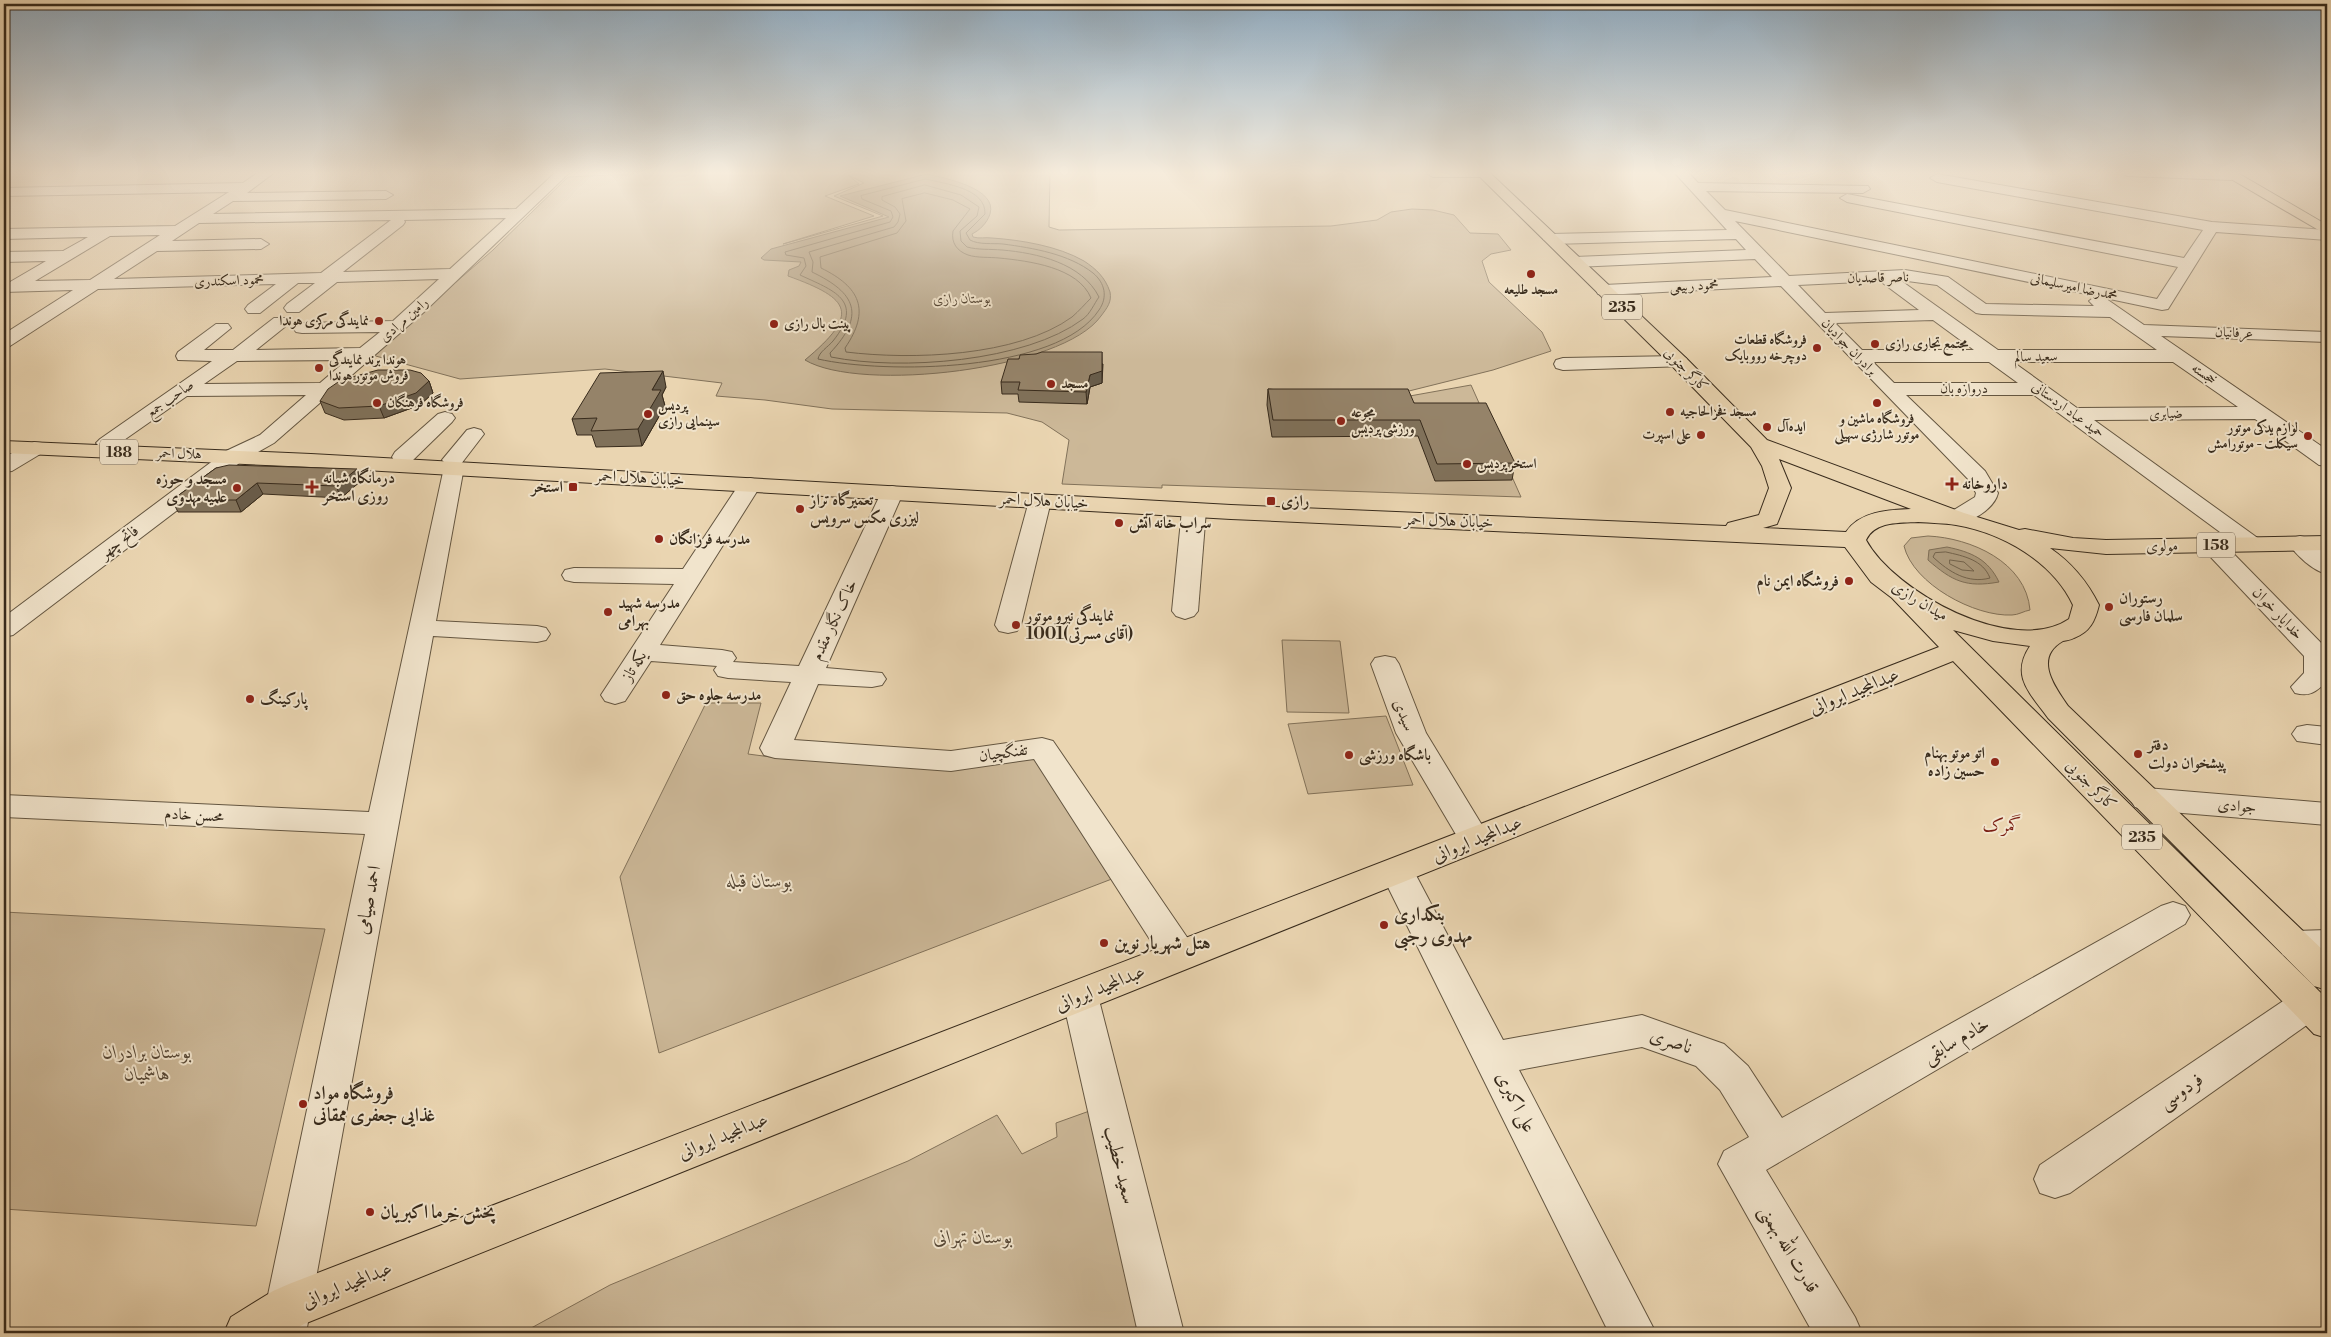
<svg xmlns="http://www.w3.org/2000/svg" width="2331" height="1337" font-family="'Libre Bodoni',Amiri,serif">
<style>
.green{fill:#ccb898;stroke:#82725a;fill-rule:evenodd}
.water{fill:#ad9b7e;stroke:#7e6e57}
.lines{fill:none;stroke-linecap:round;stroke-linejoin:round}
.shore{stroke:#72634d;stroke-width:1}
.minor-casing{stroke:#645641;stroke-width:2}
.major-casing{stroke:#382b1c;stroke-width:2}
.minor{fill:#f1e4cc;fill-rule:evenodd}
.major{fill:#ead5b1;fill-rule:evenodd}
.wall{fill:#80715a;stroke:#382b1c}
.shaded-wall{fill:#685c4a;stroke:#382b1c}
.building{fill:#958369;stroke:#382b1c}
.poi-dot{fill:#8f2418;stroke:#f1e4cc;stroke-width:2}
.labels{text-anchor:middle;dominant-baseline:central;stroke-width:4;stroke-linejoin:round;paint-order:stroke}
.far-street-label{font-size:14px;fill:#382b1c;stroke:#f1e4cc}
.far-poi-label{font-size:14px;font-weight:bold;fill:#382b1c;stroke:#f1e4cc;text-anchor:start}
.far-park-label{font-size:14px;font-style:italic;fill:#564735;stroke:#f1e4cc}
.shield{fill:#f1e4cc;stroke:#706251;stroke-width:1}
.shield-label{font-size:15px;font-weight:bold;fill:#382b1c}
.poi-label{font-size:16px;font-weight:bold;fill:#382b1c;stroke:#f1e4cc;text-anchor:start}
.street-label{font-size:16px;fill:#382b1c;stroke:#f1e4cc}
.neighbourhood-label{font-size:18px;fill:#7a1f14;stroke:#f1e4cc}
.near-street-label{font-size:19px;fill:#382b1c;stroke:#f1e4cc}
.near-park-label{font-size:19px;font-style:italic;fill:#564735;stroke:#f1e4cc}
.near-poi-label{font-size:19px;font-weight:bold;fill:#382b1c;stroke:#f1e4cc;text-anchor:start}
</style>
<rect width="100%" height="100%" fill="#ead5b1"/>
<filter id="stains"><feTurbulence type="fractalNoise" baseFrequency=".004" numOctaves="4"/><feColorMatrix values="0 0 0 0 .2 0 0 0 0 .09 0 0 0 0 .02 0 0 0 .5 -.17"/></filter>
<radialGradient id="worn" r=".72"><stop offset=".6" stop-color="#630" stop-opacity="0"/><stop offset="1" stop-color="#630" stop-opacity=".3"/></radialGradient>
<g class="green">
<path d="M675 172H1050L1049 227 1059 230 1331 226 1377 220 1391 212 1412 209 1433 210 1454 215 1470 233 1498 234 1511 250 1491 254 1482 261 1489 282 1542 332 1551 351 1493 370 1405 392 1393 399 1471 385 1521 497 1162 485V488L1062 484 1069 440 1042 422 1007 413 832 409 765 400 716 396 722 383 605 369 460 379 372 355 493 250 568 177ZM848 175 864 183 834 196 883 216 783 244 874 216 825 196 859 184Z"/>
<path d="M1928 536C1971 538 2026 562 2030 610 2024 611 2018 615 2012 615 1975 617 1913 584 1904 546L1911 538Z"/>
<polygon points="1282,640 1340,641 1349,713 1287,712"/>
<polygon points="706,703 761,703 748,754 786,759 1037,753 1117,877 659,1053 620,877"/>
<polygon points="1386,716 1413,785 1308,794 1288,724"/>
<polygon points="4,912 325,929 256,1226 4,1209"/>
<polygon points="1095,1109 1144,1333 522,1333 610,1285 908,1161 997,1115 1022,1154 1057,1137 1056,1123"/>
</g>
<g class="water">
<path d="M927 174C944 178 998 188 990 214 987 223 980 230 972 234L973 237C980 239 985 237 992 238 1021 240 1058 246 1084 261 1096 269 1105 277 1110 292 1112 302 1107 308 1101 316 1063 370 860 393 805 360 860 314 852 299 788 276L789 270 799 266 801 262 764 260 761 258 771 249 889 217 840 196Z"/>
<path d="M1947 547C1971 552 1988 559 1999 582 1966 588 1952 581 1928 560L1929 550Z"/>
</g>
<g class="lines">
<g class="shore">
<path d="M926 179C945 184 986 188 985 214L966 233 970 240C979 245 993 243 1003 244 1033 248 1069 254 1093 273 1105 283 1108 297 1099 310 1058 373 884 374 818 359 819 352 828 347 833 341 866 300 832 290 800 275L806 266 804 258 786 255 785 252 890 222 893 217 891 211 862 199 861 196Z"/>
<path d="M925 185 961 195 979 207 977 216 960 231 961 241 967 247C978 250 990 249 1002 250 1037 253 1082 263 1099 297 1094 304 1090 314 1083 319 1026 362 900 371 831 357L830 353C866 315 856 293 812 272L813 262 809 252 894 227 898 222 900 214 895 207 882 200V197Z"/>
<path d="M925 193 953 200 970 209 953 231C951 243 957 251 968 255 977 258 989 257 999 258 1029 261 1078 267 1091 298 1085 304 1079 311 1072 317 1017 357 911 360 846 352L845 348C871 310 860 287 821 268L820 257 897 233 906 221 902 199Z"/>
<path d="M1946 552C1964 556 1983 560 1990 578 1968 584 1949 572 1933 557L1935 553Z"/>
<polygon points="1950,560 1964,562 1974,571 1962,570 1950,564"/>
</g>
<defs>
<g id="minor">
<path d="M259 172H275L247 193 386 191 393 195 386 199 233 201 213 214 516 209 556 172H570L424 312 274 443 242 461 13 635 4 637V617L226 451 260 435 306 395 187 396 114 447 107 449 100 447 96 443 100 439 212 361 178 360 176 356 178 352 216 324H228L231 328 204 350H233L274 318H286L289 322 286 326 256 350 360 348 380 332 302 333 296 332 293 328 296 324 302 323 393 321 439 279 337 282 299 312H287L284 308 287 304 315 283H298L260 313H248L245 309 248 305 276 284 98 289 10 346 4 347V334L73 290 4 292V282H10L46 261 4 262V252L63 251 88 237 4 239V229L175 226 229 192 4 196V188L243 183ZM506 218 450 269 343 272 403 225 405 222 404 220ZM391 220 321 273 114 279 157 251 261 249 269 244 261 239 172 241 199 223ZM160 235 90 280 35 281 110 236ZM347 360 320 383 204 384 237 361Z"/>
<polygon points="1488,172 1487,176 1482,177 1433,177 1426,173"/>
<path d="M1674 172H1688L1698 183 1868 186 1870 189 1863 193 1706 191 1725 210 2157 299 2178 267 1847 202 1840 198 1847 194 2184 258 2203 230 1937 182 1930 178 1937 174 2212 222 2327 230V240L2216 232 2168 309 2162 310 2105 298 2144 325 2327 332V342L2161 336 2327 450V466L2319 465 2255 419 2094 420 2259 539 2263 544 2259 549 2251 551 2243 549 2034 395H1906L1985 471 1998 493C1994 510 1966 527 1949 523L1945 518 1949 513 1975 497 1976 493 1968 479 1781 286 1604 295 1598 294 1596 290 1598 286 1604 285 1772 277 1755 259 1575 267 1567 262 1575 257 1746 250 1736 239 1551 244 1543 239 1551 234 1727 230ZM1735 221 2096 296 2089 301 2094 306 1986 304 1948 277 1905 270 1789 276ZM1900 280 1937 285 1976 313 1982 314 2110 317 2157 350H1998ZM1880 281 1919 310 1825 313 1798 285ZM1933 320 1974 350H1862L1835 323ZM1873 362H1989L2018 383H1894ZM2013 362H2173L2238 407 2077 408Z"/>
<polygon points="2121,172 2233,172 2238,176 2231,180 2127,176"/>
<polygon points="1679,356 1686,358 1688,362 1686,366 1563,370 1556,368 1554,364 1556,360 1563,358"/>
<polygon points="445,412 452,414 455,418 452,422 411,462 403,463 395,462 392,457 395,452 438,414"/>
<polygon points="474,428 481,430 484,434 461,464 464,467 436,621 537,626 546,628 550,634 546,640 537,642 433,636 306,1333 260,1333 365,834 4,817 4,795 369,812 445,463 442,460 467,430"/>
<polygon points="34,442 42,443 45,448 42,453 12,471 4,472 4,457"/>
<polygon points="750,478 758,480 761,485 660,645 722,650 732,652 736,658 733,662 799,666 881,493 884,488 892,486 900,488 903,493 826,668 882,673 886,679 882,685 872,687 818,684 794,740 951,751 1042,738 1053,741 1193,946 1198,956 1193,966 1180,970 1167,966 1034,759 951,771 775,758 764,755 760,748 791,682 728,678 718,676 714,670 717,666 651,661 625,701 615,704 605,701 601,695 674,584 574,582 565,580 562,575 565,570 574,568 683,569 742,480"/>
<polygon points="1040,494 1048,496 1051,501 1021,625 1017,631 1008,633 999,631 995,625 1029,501 1032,496"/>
<polygon points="1194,503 1202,505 1206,510 1198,611 1194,616 1185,619 1176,616 1172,611 1182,510 1186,505"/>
<path d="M2300 536 2308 538 2327 554V574C2313 571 2296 555 2288 543L2292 538Z"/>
<path d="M2212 538 2220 540 2327 649V681C2316 692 2310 697 2295 693L2291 687 2304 673V656L2204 550 2200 545 2204 540Z"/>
<polygon points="1385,656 1395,658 1399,664 1426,733 1491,840 1486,848 1475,851 1464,848 1396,733 1371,664 1375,658"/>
<polygon points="2307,725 2327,727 2327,745 2297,741 2292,734 2297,727"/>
<polygon points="2146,788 2327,803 2327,825 2146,810 2135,807 2130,799 2135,791"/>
<polygon points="1397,859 1409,862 1503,1040 1642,1015 1724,1044 1748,1066 1782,1118 2161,906 2173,902 2185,906 2190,915 2185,924 1766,1170 1855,1317 1862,1333 1813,1333 1718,1164 1724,1151 1749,1137 1720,1090 1696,1066 1642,1047 1519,1070 1656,1333 1609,1333 1380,871 1385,862"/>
<polygon points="2327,930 2327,958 2295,959 2283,955 2277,945 2283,935 2295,931"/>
<polygon points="1080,981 1093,986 1098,996 1184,1333 1138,1333 1062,996 1067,986"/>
<polygon points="2308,989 2321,993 2326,1004 2321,1015 2070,1193 2055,1198 2040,1193 2034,1179 2040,1165 2295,993"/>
</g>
<g id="major">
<path d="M1475 172H1489L1686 358 1767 440 1964 513 2019 530 2025 529 2073 538 2106 540 2327 536V550L2106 554 2050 548C2072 563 2087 581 2099 605 2095 621 2090 632 2074 638 2071 640 2066 640 2063 641 2033 658 2055 687 2068 706L2327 954V990L2314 986 2048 718C2030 693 2010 676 2030 646L1993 641 1953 630 2327 999V1038L2314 1034 1953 661 304 1324 289 1333H224L231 1317 273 1291 289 1284 1939 647 1892 598 1871 582 1845 547 1231 519 311 467 4 453V441L311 454 1231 505 1726 526 1728 523 1759 515 1769 488 1762 466 1751 447 1672 366ZM1779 459 1911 509C1888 510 1860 511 1846 532L1763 528 1777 524 1791 488ZM1918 522C1931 523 1944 523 1956 525 2003 533 2053 562 2073 605L2069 619C2013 657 1894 592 1866 540 1875 521 1900 523 1918 522Z"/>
<polygon points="2219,172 2236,172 2327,225 2327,235"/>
</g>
</defs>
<use href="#minor" class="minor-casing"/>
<use href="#major" class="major-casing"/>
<use href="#minor" class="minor"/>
<use href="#major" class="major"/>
</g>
<g class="wall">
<polygon points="1019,359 1103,364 1102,383 1090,387 1087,404 1019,402 1018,394 1002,394 1001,382"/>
<polygon points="429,381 433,393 420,405 384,418 344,420 325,413 320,401"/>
<polygon points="666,387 662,395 665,406 642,446 596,447 592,435 577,435 572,419"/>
<polygon points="1268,389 1414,403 1515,463 1512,480 1435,481 1418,436 1272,437 1267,405"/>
<polygon points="216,468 362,480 341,498 263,494 241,512 178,512 172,500"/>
</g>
<g class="shaded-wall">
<polygon points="1102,352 1102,383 1090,387 1087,404 1086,392 1090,375"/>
<polygon points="663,371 666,387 662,395 665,406 642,446 638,429 652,390"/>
<polygon points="429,381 433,393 420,405 384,418 379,406"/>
<polygon points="357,469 362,480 341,498 336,486"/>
<polygon points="257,483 263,494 241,512 236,500"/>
</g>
<g class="building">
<polygon points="1042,352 1102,352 1102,371 1090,375 1086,392 1018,390 1020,382 1001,382 1008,359 1019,359 1020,355 1036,354"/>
<polygon points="378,370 410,370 421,373 429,381 416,393 379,406 339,408 320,401 328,389 341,380"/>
<polygon points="663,371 652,390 661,390 638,429 591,431 597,418 572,419 600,373"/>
<polygon points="1268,389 1408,389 1414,403 1486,403 1515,463 1437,464 1420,420 1273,420"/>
<polygon points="229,465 357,469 336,486 257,483 236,500 172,500 216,468"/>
</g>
<linearGradient id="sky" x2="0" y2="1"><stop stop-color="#90aabe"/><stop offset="0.48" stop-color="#f6ecdc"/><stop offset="1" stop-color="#f6ecdc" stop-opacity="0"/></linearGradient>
<rect width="2331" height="360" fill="url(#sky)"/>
<g class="poi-dot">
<circle cx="1531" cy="274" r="5"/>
<circle cx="379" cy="321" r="5"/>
<circle cx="774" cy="324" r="5"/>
<circle cx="1875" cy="344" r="5"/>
<circle cx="1817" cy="348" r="5"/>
<circle cx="319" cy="368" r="5"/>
<circle cx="1051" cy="384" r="5"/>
<circle cx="377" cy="403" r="5"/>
<circle cx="1877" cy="403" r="5"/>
<circle cx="1670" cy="412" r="5"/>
<circle cx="648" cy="414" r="5"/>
<circle cx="1341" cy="421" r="5"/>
<circle cx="1767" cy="427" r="5"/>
<circle cx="1701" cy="435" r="5"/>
<circle cx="2308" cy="436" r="5"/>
<circle cx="1467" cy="464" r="5"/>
<path d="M1949.5 476.5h5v5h5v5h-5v5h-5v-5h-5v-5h5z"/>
<path d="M309.5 479.5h5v5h5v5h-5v5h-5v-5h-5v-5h5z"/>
<rect x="568" y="482" width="10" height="10" rx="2.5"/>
<circle cx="237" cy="488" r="5"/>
<rect x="1266" y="496" width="10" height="10" rx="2.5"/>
<circle cx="800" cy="509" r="5"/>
<circle cx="1119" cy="523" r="5"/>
<circle cx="659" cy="539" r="5"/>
<circle cx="1849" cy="581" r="5"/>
<circle cx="2109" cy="607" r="5"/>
<circle cx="608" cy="612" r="5"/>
<circle cx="1016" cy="625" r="5"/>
<circle cx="666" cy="695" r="5"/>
<circle cx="250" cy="699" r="5"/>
<circle cx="2138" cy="754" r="5"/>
<circle cx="1349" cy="755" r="5"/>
<circle cx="1995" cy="762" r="5"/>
<circle cx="1384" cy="925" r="5"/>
<circle cx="1104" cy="943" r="5"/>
<circle cx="303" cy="1104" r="5"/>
<circle cx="370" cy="1212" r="5"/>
</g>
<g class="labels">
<g class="far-street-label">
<text transform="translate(1878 278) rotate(-1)">ناصر قاصدیان</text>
<text transform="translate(229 281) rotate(-2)">محمود اسکندری</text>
<text transform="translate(1694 286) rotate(-3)">محمود ربیعی</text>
<text transform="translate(2074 287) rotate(12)">محمدرضا امیرسلیمانی</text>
<text transform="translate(404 320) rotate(-41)">رامین مرادی</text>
<text transform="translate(2234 333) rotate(2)">عرفانیان</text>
<text transform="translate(1849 347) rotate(46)">برادران جوادیان</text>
<text transform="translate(2036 357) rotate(-1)">سعید سالم</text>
<text transform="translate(1686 370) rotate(45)">کارگر جنوبی</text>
<text transform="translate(2204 374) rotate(35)">خجسته</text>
<text x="1964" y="389">دروازه بان</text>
<text transform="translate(170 399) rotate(-35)">صاحب جمع</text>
<text transform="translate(2068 410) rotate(36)">حمید عباد اردستانی</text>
<text x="2166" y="414">ضیابری</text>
<text transform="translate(179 454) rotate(2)">هلال احمر</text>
</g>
<g class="far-poi-label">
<text x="1531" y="290" text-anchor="middle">مسجد طلیعه</text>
<text x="369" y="321" text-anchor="end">نمایندگی مرکزی هوندا</text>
<text x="784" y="324">پینت بال رازی</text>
<text x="1807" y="340" text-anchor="end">فروشگاه قطعات<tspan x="1807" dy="16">دوچرخه رووبایک</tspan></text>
<text x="1885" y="344">مجتمع تجاری رازی</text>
<text x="329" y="360">هوندا برند نمایندگی<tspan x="329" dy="16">فروش موتور هوندا</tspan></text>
<text x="1061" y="384">مسجد</text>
<text x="387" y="403">فروشگاه فرهنگان</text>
<text x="658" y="406">پردیس<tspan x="658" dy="16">سینمایی رازی</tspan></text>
<text x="1680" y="412">مسجد فخرالحاجیه</text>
<text x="1351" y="413">مجوعه<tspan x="1351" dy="16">ورزشی پردیس</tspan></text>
<text x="1877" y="419" text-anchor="middle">فروشگاه ماشين و<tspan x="1877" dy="16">موتور شارژی سهيلی</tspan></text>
<text x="1777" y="427">ایده‌آل</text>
<text x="2298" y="428" text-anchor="end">لوازم یدکی موتور<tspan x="2298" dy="16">سیکلت - موتورامش</tspan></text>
<text x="1691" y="435" text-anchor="end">علی اسپرت</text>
<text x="1477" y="464">استخر پردیس</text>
</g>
<g class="far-park-label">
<text x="962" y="299">بوستان رازی</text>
</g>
<g class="shield">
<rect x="1602" y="294.5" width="40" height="25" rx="4"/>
<rect x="100" y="439.5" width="38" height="25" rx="4"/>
<rect x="2197" y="532.5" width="38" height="25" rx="4"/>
<rect x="2122" y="824.5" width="40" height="25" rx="4"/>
</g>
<g class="shield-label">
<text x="1622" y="307">235</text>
<text x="119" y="452">188</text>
<text x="2216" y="545">158</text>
<text x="2142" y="837">235</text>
</g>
<g class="poi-label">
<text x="323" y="478">درمانگاه شبانه<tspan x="323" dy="18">روزی استخر</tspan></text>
<text x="227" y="479" text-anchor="end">مسجد و حوزه<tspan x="227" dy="18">علمیه مهدوی</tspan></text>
<text x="1962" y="484">داروخانه</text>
<text x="563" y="487" text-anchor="end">استخر</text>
<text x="810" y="500">تعمیرگاه تراز<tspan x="810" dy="18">لیزری مکس سرویس</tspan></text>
<text x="1281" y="501">رازی</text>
<text x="1129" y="523">سراب خانه آتش</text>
<text x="669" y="539">مدرسه فرزانگان</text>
<text x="1839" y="581" text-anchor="end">فروشگاه ایمن نام</text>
<text x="2119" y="598">رستوران<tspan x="2119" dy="18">سلمان فارسی</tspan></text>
<text x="618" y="603">مدرسه شهید<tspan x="618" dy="18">بهرامی</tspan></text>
<text x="1026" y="616">نمایندگی نیرو موتور<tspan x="1026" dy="18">1001(آقای مسرتی)</tspan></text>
<text x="676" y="695">مدرسه جلوه حق</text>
<text x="260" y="699">پارکینگ</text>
<text x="2148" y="745">دفتر<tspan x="2148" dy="18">پیشخوان دولت</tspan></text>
<text x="1985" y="753" text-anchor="end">اتو موتو بهنام<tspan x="1985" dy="18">حسین زاده</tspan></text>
<text x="1359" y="755">باشگاه ورزشی</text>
</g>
<g class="street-label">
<text transform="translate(640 478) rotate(3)">خیابان هلال احمر</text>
<text transform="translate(1044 501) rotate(3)">خیابان هلال احمر</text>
<text transform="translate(1449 521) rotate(2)">خیابان هلال احمر</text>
<text transform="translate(119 542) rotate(-37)">فاتح چهر</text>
<text transform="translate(2162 546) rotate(-1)">مولوی</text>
<text transform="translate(1920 601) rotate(31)">میدان رازی</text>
<text transform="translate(2278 613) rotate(46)">خدایار خوان</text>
<text transform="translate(834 620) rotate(-65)">خاک‌ نگار‌ مقدم</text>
<text transform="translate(634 666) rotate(-58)">یکه تاز</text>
<text transform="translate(1404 715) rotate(68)">سیدی</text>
<text transform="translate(1003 753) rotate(-8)">تفنگچیان</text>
<text transform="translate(2091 785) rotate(45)">کارگر جنوبی</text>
<text transform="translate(2237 806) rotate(5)">جوادی</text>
<text transform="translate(194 815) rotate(3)">محسن خادم</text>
</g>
<g class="neighbourhood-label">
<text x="2002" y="825">گمرک</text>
</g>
<g class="near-street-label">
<text transform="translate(1854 691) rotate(-22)">عبدالمجید ایروانی</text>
<text transform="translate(1477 839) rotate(-22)">عبدالمجید ایروانی</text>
<text transform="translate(368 900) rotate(-79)">احمد صیامی</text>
<text transform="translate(1100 988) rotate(-22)">عبدالمجید ایروانی</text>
<text transform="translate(1956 1040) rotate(-30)">خادم سابقی</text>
<text transform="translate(1671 1041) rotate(19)">ناصری</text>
<text transform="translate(2181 1091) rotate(-35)">فردوسی</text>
<text transform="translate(1516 1102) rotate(63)">علی اکبری</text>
<text transform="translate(723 1136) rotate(-22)">عبدالمجید ایروانی</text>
<text transform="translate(1120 1165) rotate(76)">سعید خطیب</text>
<text transform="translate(1789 1249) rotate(59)">قدرت الله بهمنی</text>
<text transform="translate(347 1285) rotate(-22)">عبدالمجید ایروانی</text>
</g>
<g class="near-park-label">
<text x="759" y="881">بوستان قبله</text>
<text x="147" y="1052">بوستان برادران<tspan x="147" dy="22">هاشمیان</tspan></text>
<text x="973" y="1237">بوستان تهرانی</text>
</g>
<g class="near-poi-label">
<text x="1394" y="914">بنکداری<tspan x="1394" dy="22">مهدوی رجبی</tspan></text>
<text x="1114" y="943">هتل شهریار نوین</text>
<text x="313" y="1093">فروشگاه مواد<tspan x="313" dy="22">غذایی جعفری ممقانی</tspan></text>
<text x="380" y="1212">پخش خرما اکبریان</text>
</g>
</g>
<rect width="2331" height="1337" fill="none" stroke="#ead5b1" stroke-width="20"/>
<rect x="5" y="5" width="2321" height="1327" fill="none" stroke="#382b1c" stroke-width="2.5"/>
<rect x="10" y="10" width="2311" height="1317" fill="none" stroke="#382b1c"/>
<rect width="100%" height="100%" filter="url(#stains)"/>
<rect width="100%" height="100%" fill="url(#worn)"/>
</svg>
